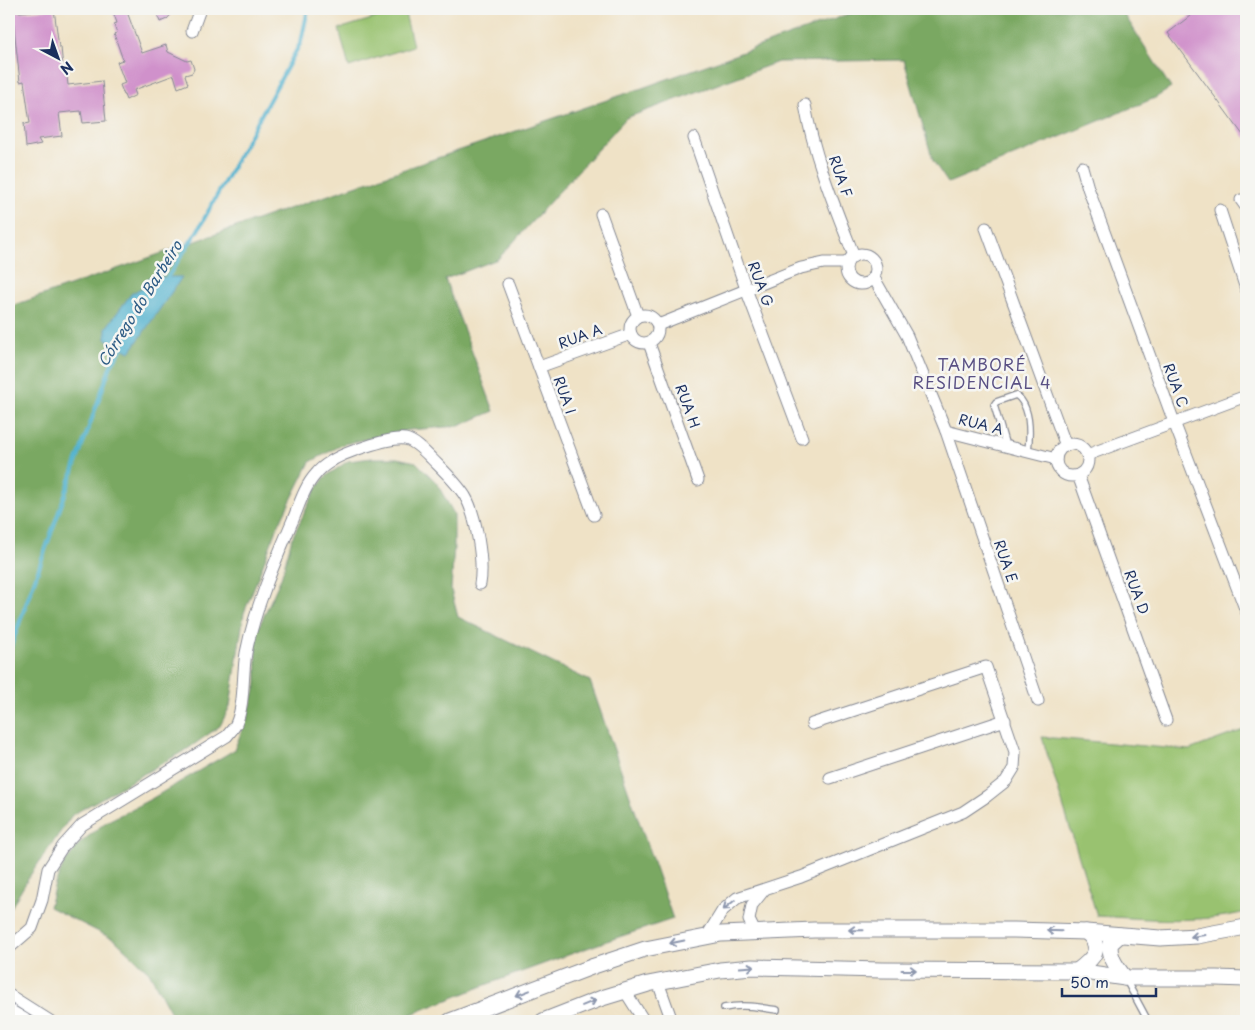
<svg xmlns="http://www.w3.org/2000/svg" width="1255" height="1030" font-family="'Playpen Sans',sans-serif">
<style>
.green{fill:#99c26f;stroke:#5a7866}
.forest{fill:#7aa862;stroke:#4a6c60}
.water{fill:#4fb1ce;stroke:#357096}
.lines{fill:none;stroke-linecap:round;stroke-linejoin:round}
.stream{stroke:#4fb1ce;stroke-width:4}
.building{fill:#d091cb}
.service-casing{stroke:#858892;stroke-width:8}
.minor-casing{stroke:#858892;stroke-width:13}
.secondary-casing{stroke:#858892;stroke-width:17}
.service{stroke:#fff;stroke-width:5.5}
.minor{stroke:#fff;stroke-width:11}
.secondary{stroke:#fff;stroke-width:15}
.oneway{stroke:#8d97ae}
.labels{text-anchor:middle;dominant-baseline:central;stroke-width:5;stroke-linejoin:round;paint-order:stroke}
.street-label{font-size:14px;fill:#1b2f5e;stroke:#f6f6f2}
.water-label{font-size:15px;font-style:italic;fill:#2d5c85;stroke:#f6f6f2}
.quarter-label{font-size:16px;letter-spacing:1px;fill:#5a5184;stroke:#f6f6f2}
</style>
<rect width="100%" height="100%" fill="#f6f6f2"/>
<filter id="ink" filterUnits="userSpaceOnUse"><feTurbulence type="fractalNoise" baseFrequency=".02" numOctaves="2"/><feDisplacementMap in="SourceGraphic" scale="10" xChannelSelector="R" yChannelSelector="G"/><feConvolveMatrix kernelMatrix="1 2 1 2 8 2 1 2 1" color-interpolation-filters="sRGB"/></filter>
<filter id="wash" filterUnits="userSpaceOnUse"><feTurbulence type="fractalNoise" baseFrequency=".0096" numOctaves="4" result="noise"/><feDisplacementMap in="SourceGraphic" scale="20" xChannelSelector="R" yChannelSelector="G"/><feGaussianBlur stdDeviation="1.12" result="paint"/><feColorMatrix in="noise" values="0 0 0 0 0 0 0 0 0 0 0 0 0 0 0 0 0 1.4 0 .05"/><feComposite in="paint" operator="in"/></filter>
<g filter="url(#wash)">
<rect width="100%" height="100%" fill="#efe2c6"/>
<g class="green">
<polygon points="404,9 413,46 349,67 339,29"/>
<path d="M1246 729V912C1197 924 1147 919 1097 916L1042 737 1189 750Z"/>
</g>
<g class="forest">
<polygon points="863,9 1121,9 1171,88 1155,98 948,183 933,161 904,60 778,62 626,118 498,259 445,279 494,411 459,426 409,430 344,444 310,462 278,526 244,613 230,706 220,726 189,748 72,815 31,874 9,911 9,307 276,213 642,88"/>
<polygon points="372,458 397,458 416,462 436,482 454,514 454,546 451,590 458,617 590,681 673,919 604,942 488,984 394,1021 172,1021 171,1013 149,972 115,940 49,907 55,884 64,864 79,844 106,822 151,799 234,750 247,719 257,683 256,633 281,578 292,538 315,491 325,477 348,461"/>
</g>
<polygon class="water" points="149,277 182,277 130,352 106,339 106,328 131,294 143,287"/>
<g class="lines">
<g class="stream">
<polyline points="165,281 198,230 301,42 308,9"/>
<polyline points="9,652 111,365 125,344"/>
</g>
</g>
<g id="blocks">
<g class="building">
<polygon points="12,9 20,12 54,9 59,47 61,47 63,69 66,69 68,85 102,81 106,121 83,123 81,111 59,113 62,136 38,139 41,144 26,147 24,122 25,124 30,123 24,81 20,82"/>
<polygon points="112,9 126,9 142,53 166,45 168,52 187,61 191,60 194,69 192,73 185,75 188,84 178,88 174,75 134,90 136,95 126,100 120,85 125,83 117,62 123,60 114,34 117,33 114,24 117,23"/>
<polygon points="155,9 176,9 167,19 160,22"/>
<polygon points="1199,9 1246,9 1246,139 1168,33"/>
</g>
</g>
</g>
<g filter="url(#ink)">
<use href="#blocks" fill-opacity="0" stroke="#858892" stroke-width="1"/>
<g class="lines">
<defs>
<g id="service">
<path d="M1006 446 994 405 996 402 1016 395C1031 406 1030 434 1028 451"/>
<polyline points="1126,980 1148,1021"/>
<path d="M724 1008C742 1004 759 1007 777 1010"/>
</g>
<g id="minor">
<polyline points="192,31 200,9"/>
<path d="M805 105C814 157 835 207 854 256"/>
<polyline points="694,138 746,289 802,438"/>
<polyline points="1082,167 1088,188 1174,422 1246,611"/>
<polyline points="1241,200 1246,207"/>
<polyline points="1220,210 1246,289"/>
<polyline points="601,214 638,316"/>
<polyline points="986,228 1066,446"/>
<circle cx="861" cy="269" r="15"/>
<polyline points="874,278 907,336 946,431 1056,459"/>
<polyline points="508,284 594,515"/>
<circle cx="644" cy="329" r="14"/>
<polyline points="658,325 801,268 824,263 847,263"/>
<polyline points="649,343 698,480"/>
<polyline points="539,367 631,334"/>
<polyline points="946,431 1038,701"/>
<circle cx="1072" cy="460" r="16"/>
<polyline points="1087,455 1246,396"/>
<polyline points="1078,475 1166,720"/>
<polyline points="830,778 1005,720"/>
<polyline points="755,932 749,920 752,905 764,890"/>
<polyline points="707,936 723,910 737,898 801,877 963,812 987,796 1006,781 1014,768 1015,752 986,667 812,724"/>
<path d="M9 948 32 928 42 900 48 869 63 846 82 825 227 736C230 732 234 728 236 724 245 703 242 676 246 653 255 608 274 564 292 522 299 506 304 487 316 474 319 470 325 465 330 462 342 453 390 437 405 439 415 441 425 452 432 459 444 471 456 482 465 496 476 514 484 562 480 584"/>
<polyline points="658,982 672,1021"/>
<polyline points="625,991 644,1021"/>
<polyline points="9,995 50,1021"/>
</g>
<g id="secondary">
<path d="M1120 935 1110 944C1109 958 1117 967 1125 978"/>
<path d="M1077 971C1093 959 1105 948 1086 932"/>
<polyline points="9,1012 24,1021"/>
<polyline points="450,1021 594,966 645,949 721,934 814,930 1014,930 1086,932 1160,938 1197,936 1246,927"/>
<polyline points="543,1021 602,998 648,984 720,970 752,967 882,970 1077,971 1125,978 1216,978 1246,979"/>
</g>
</defs>
<use href="#service" class="service-casing"/>
<use href="#minor" class="minor-casing"/>
<use href="#secondary" class="secondary-casing"/>
<use href="#service" class="service"/>
<use href="#minor" class="minor"/>
<use href="#secondary" class="secondary"/>
</g>
<defs><path id="oneway-shaft" d="M-6 0H5M1.5-3L5.5 0L1.5 3" fill="none" stroke-width="1.6" stroke-linecap="round" stroke-linejoin="round" transform="scale(1.25)"/></defs>
<g class="oneway">
<use href="#oneway-shaft" transform="translate(729 905) rotate(140)"/>
<use href="#oneway-shaft" transform="translate(856 930) rotate(-179)"/>
<use href="#oneway-shaft" transform="translate(1054 931) rotate(-178)"/>
<use href="#oneway-shaft" transform="translate(1198 936) rotate(173)"/>
<use href="#oneway-shaft" transform="translate(677 942) rotate(168)"/>
<use href="#oneway-shaft" transform="translate(747 967) rotate(-4)"/>
<use href="#oneway-shaft" transform="translate(909 970)"/>
<use href="#oneway-shaft" transform="translate(523 993) rotate(159)"/>
<use href="#oneway-shaft" transform="translate(589 1003) rotate(-22)"/>
</g>
</g>
<g class="labels">
<g class="street-label">
<text transform="translate(841 176) rotate(71)">RUA F</text>
<text transform="translate(761 284) rotate(70)">RUA G</text>
<text transform="translate(580 336) rotate(-20)">RUA A</text>
<text transform="translate(1176 385) rotate(70)">RUA C</text>
<text transform="translate(565 395) rotate(70)">RUA I</text>
<text transform="translate(688 406) rotate(70)">RUA H</text>
<text transform="translate(981 424) rotate(14)">RUA A</text>
<text transform="translate(1006 561) rotate(71)">RUA E</text>
<text transform="translate(1137 592) rotate(70)">RUA D</text>
</g>
<g class="water-label">
<text transform="translate(139 303) rotate(-58)">Córrego do Barbeiro</text>
</g>
<g class="quarter-label">
<text x="982" y="364">TAMBORÉ<tspan x="982" dy="18">RESIDENCIAL 4</tspan></text>
</g>
</g>
<rect width="1255" height="1030" fill="none" stroke="#f6f6f2" stroke-width="30"/>
<g transform="translate(58 58) rotate(139)" stroke="#f6f6f2" stroke-width="4" paint-order="stroke">
<path d="M0-4L9 19L0 12L-9 19Z" fill="#1b2f5e"/>
<text y="-8" font-size="14" font-weight="bold" text-anchor="middle" fill="#1b2f5e">N</text>
</g>
<path d="M1062 988v8h94v-8" fill="none" stroke="#1b2f5e" stroke-width="2.5"/>
<text x="1070" y="988" font-size="15" fill="#1b2f5e" stroke="#f6f6f2" stroke-width="4" paint-order="stroke">50 m</text>
</svg>
